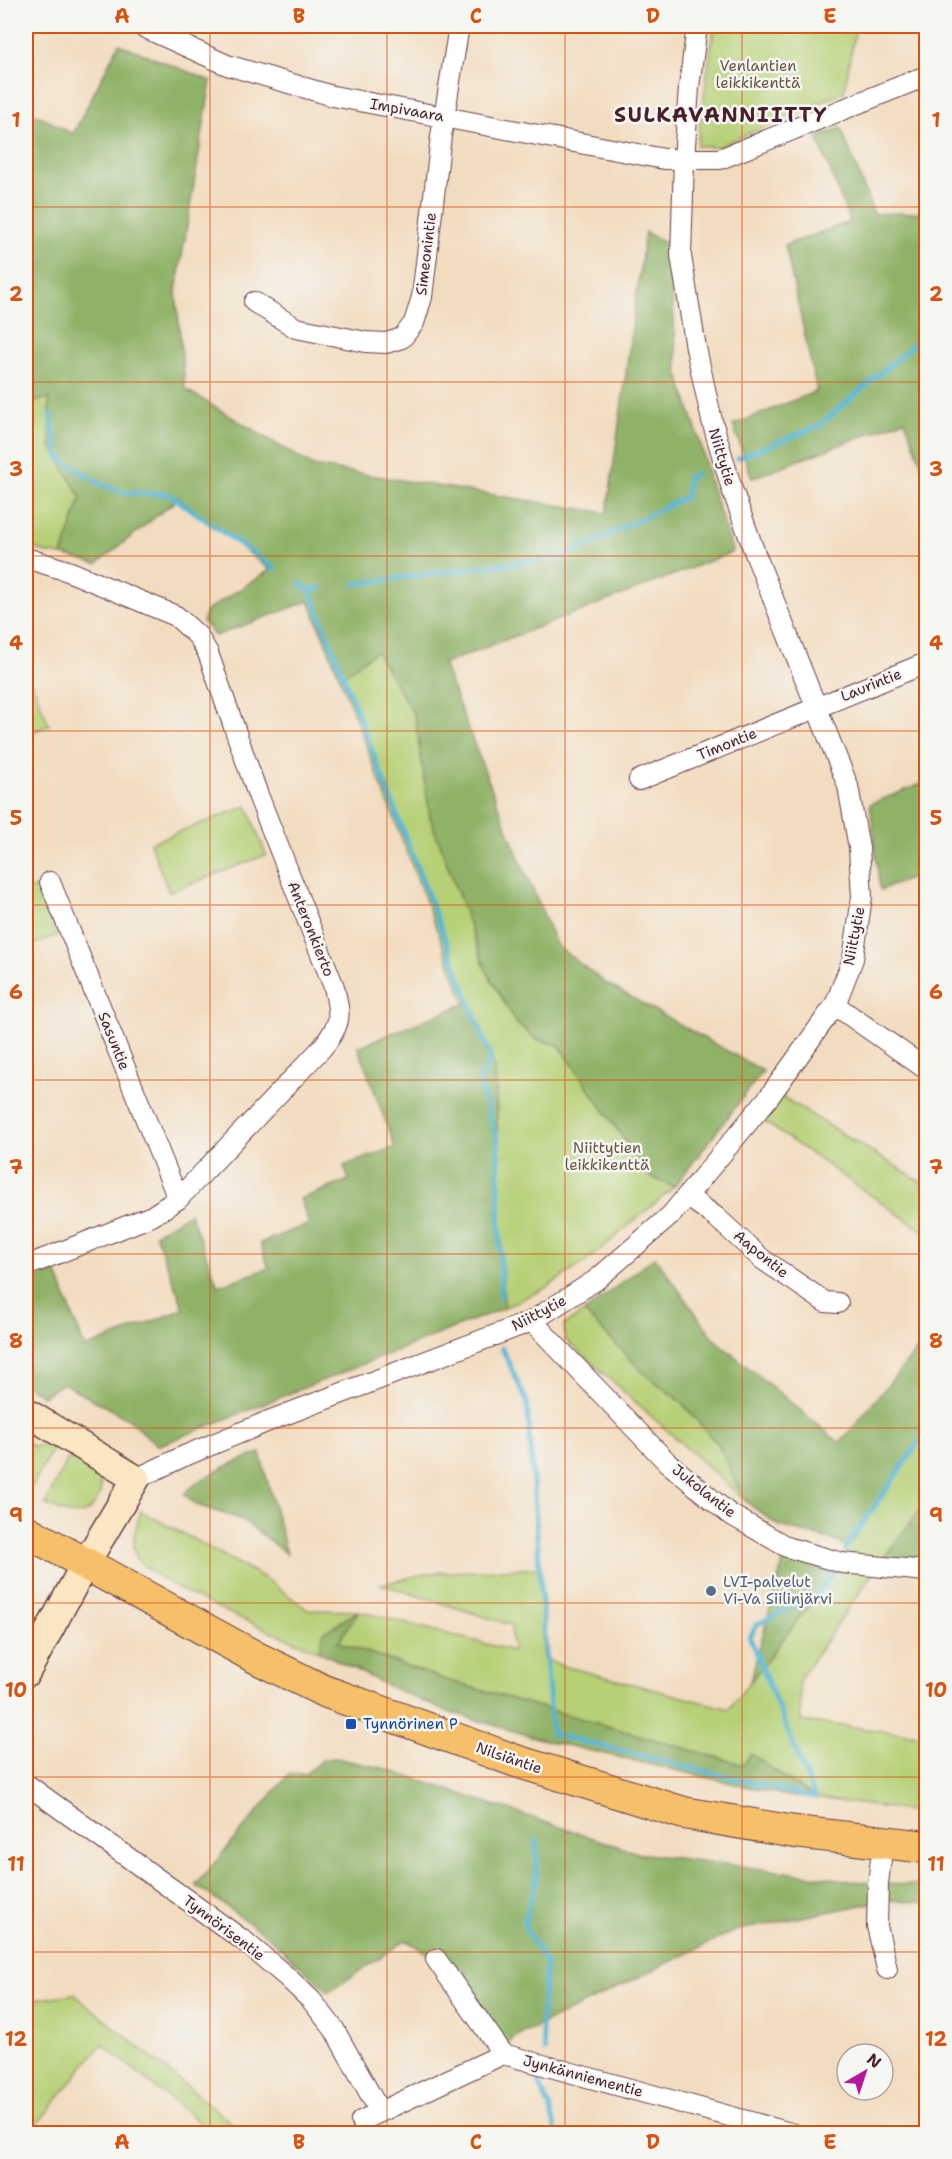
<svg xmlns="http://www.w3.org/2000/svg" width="952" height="2159" font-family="'Shantell Sans',sans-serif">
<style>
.green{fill:#b6d076;stroke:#807850;stroke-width:1.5}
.forest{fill:#90b267;stroke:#6d6849;stroke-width:1.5}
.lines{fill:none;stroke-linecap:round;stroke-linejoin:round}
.stream{stroke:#53b5d2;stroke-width:5}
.street-casing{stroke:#633b41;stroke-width:22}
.secondary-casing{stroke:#633b41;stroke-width:30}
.primary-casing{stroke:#633b41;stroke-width:34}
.street{stroke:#fff;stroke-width:20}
.secondary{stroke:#fbe6c4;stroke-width:27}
.primary{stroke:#f6c06b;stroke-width:32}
.grid{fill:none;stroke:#d8530f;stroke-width:1.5;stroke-opacity:0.55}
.service-dot{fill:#5c6f8a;stroke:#f6f6f2;stroke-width:2}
.transit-dot{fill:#1a4fb4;stroke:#f6f6f2;stroke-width:2}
.labels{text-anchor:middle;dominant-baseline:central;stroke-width:5;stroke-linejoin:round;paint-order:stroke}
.park-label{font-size:15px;fill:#6a5442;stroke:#f6f6f2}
.street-label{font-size:15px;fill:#4a1f2b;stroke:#f6f6f2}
.service-label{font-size:15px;fill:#4e5e75;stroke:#f6f6f2;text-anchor:start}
.transit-label{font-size:15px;fill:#164399;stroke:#f6f6f2;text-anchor:start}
.district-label{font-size:21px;font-weight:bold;letter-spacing:1.5px;fill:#4a1f2b;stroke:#f6f6f2}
.neatline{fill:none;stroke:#d8530f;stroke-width:2}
.grid-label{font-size:20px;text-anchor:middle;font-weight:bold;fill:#d8530f}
</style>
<rect width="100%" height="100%" fill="#f6f6f2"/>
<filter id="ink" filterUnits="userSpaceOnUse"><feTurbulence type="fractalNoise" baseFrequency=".0167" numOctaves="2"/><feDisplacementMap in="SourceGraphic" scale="12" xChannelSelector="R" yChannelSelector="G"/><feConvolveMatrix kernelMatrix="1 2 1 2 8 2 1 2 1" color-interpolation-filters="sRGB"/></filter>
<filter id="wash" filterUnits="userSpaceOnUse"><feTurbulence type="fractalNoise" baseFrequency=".008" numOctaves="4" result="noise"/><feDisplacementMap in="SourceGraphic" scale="24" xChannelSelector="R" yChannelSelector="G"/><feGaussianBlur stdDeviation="1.35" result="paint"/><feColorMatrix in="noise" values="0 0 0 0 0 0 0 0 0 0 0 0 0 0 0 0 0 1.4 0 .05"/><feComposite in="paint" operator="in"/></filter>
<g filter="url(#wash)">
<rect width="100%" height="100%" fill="#f2dcbf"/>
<g class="green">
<polygon points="714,26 856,26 844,92 718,147 697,146"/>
<polygon points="26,397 37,401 49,398 51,446 81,498 62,555 47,553 26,545"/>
<polygon points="376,651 415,716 430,817 486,970 516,1023 536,1039 559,1045 650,1177 674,1187 587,1261 547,1287 504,1308 495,1069 469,1003 466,1005 465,1003 340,678"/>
<polygon points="32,683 49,725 26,735 26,686"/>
<polygon points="247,806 266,855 169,892 150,843"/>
<polygon points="39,886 58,935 26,947 26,891"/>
<polygon points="779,1095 926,1185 926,1233 759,1118"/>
<polygon points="584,1312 645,1374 682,1403 720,1447 738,1488 749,1504 565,1339 564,1325"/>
<path d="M926 1432V1502L877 1567 799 1680 801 1721 926 1736V1813L815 1798 751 1755 744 1765 449 1681 338 1642 357 1612 325 1632 319 1651C287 1638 146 1583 136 1556 130 1540 137 1526 141 1511L263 1577 308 1610 359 1611 513 1651 511 1625 381 1584 430 1573 538 1568 544 1659 563 1666 729 1709 842 1563 847 1546Z"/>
<polygon points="26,1442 34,1447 44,1444 53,1447 32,1487 26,1486"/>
<path d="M79 1457C84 1460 91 1463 95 1467 108 1481 99 1509 81 1514 69 1517 56 1508 45 1504L67 1460Z"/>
<polygon points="74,1994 244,2133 213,2133 102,2044 35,2127 26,2120 26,2001"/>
</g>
<g class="forest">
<polygon points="119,44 211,81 176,292 185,389 313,466 607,513 645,232 668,245 678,373 701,445 711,486 733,552 443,664 514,846 557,946 607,984 763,1071 674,1187 650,1177 559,1045 536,1039 516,1023 486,970 430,817 415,716 376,651 340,678 309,601 215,636 203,622 206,611 270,570 179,498 97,564 62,555 81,498 51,446 49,398 37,401 26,397 26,109 73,134"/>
<polygon points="841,128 874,214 926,212 926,412 923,413 926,425 926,476 905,420 752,478 733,425 817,391 785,245 850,222 817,137"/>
<polygon points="926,782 926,873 880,890 870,804"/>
<polygon points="469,1002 495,1069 504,1308 158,1446 128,1419 63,1383 43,1396 26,1385 26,1283 56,1271 85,1348 184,1309 155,1234 190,1213 218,1286 269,1268 260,1243 309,1224 300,1199 349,1180 344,1166 395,1147 358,1047"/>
<polygon points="655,1257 715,1340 840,1443 926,1339 926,1432 847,1546 830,1539 779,1526 749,1504 738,1488 720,1447 682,1403 645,1374 584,1312"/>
<path d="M260 1453 287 1554 243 1520 197 1505 184 1494C206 1473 232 1463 260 1453Z"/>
<polygon points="926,1502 926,1570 877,1567"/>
<polygon points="787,1547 842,1563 750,1682"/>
<polygon points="359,1611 338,1642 449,1681 743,1765 751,1754 815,1798 783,1795 544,1740 443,1710 384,1684 319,1651 324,1632"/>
<polygon points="335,1758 386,1769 638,1853 878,1884 926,1885 926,1903 886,1900 734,1931 513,2038 503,2054 436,1959 406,1940 329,1992 266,1935 196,1885 290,1773 305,1774 322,1760"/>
</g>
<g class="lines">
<g class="stream">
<polyline points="50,414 59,458 102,485 125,493 169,494 275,569"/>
<polyline points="738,458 819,426 926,334"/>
<polyline points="300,584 310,590 491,1058 479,1082 498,1141 501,1297"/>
<polyline points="355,584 565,556 686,497 688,478 696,474"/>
<polyline points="310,590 321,588"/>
<polyline points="502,1348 527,1402 552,1734 815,1798"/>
<polyline points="845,1549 926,1432"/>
<polyline points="815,1798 750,1638 756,1625 819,1593 832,1575"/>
<polyline points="537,1840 536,1882 524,1925 546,1964 541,2024 545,2051"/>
<polyline points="540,2079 539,2084 550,2108 557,2134"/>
</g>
</g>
</g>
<g filter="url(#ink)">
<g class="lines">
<defs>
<g id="street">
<polyline points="141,26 227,65 333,96 664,159 720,159 926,76"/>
<polyline points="254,302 296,328 366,342 386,343 402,338 414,323 422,297 441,136 459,26"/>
<path d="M26 558 68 571 176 616 198 636 208 653 258 795 334 987C341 1018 342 1022 322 1048L178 1199 152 1216 26 1266"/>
<polyline points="639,780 926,663"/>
<polyline points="50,882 178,1199"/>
<polyline points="835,1005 926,1069"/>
<polyline points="687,1196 716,1217 762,1259 825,1302 838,1303"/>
<polyline points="532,1321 667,1462 728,1513 787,1547 842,1563 926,1571"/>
<polyline points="136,1479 182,1457 271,1420 532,1321 596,1280 671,1215 769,1097 835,1005 853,959 862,897 859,848 848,786 756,556 732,489 712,421 696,348 681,256 684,160 689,87 697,26"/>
<polyline points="26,1784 244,1941 287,1977 312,2001 334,2029 380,2112"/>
<polyline points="883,1842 878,1884 877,1926 887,1969"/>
<polyline points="436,1959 503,2054"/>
<polyline points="361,2121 503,2054 794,2134"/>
</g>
<polyline id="secondary" points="26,1412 136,1479 85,1564 26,1673"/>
<polyline id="primary" points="26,1531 255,1657 324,1691 516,1761 684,1813 795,1832 926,1847"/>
</defs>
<use href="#street" class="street-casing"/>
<use href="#secondary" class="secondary-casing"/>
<use href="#primary" class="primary-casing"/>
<use href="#street" class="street"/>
<use href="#secondary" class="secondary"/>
<use href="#primary" class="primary"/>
</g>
</g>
<path class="grid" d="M210 26V2134M387 26V2134M565 26V2134M742 26V2134M26 207H926M26 382H926M26 556H926M26 731H926M26 905H926M26 1080H926M26 1254H926M26 1428H926M26 1603H926M26 1777H926M26 1952H926"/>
<circle class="service-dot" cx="711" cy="1591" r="6"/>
<rect class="transit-dot" x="345" y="1718" width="12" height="12" rx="3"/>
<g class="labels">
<g class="park-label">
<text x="758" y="66">Venlantien<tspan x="758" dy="17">leikkikenttä</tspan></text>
<text x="607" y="1148">Niittytien<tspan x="607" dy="17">leikkikenttä</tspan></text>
</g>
<g class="street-label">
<text transform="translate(407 110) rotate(10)">Impivaara</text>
<text transform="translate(426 254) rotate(-83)">Simeonintie</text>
<text transform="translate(722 457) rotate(73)">Niittytie</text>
<text transform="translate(871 685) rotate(-22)">Laurintie</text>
<text transform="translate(727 744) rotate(-22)">Timontie</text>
<text transform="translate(311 929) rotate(68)">Anteronkierto</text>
<text transform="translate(854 936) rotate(-79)">Niittytie</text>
<text transform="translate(114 1041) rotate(68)">Sasuntie</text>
<text transform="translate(761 1254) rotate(39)">Aapontie</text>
<text transform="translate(539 1313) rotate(-28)">Niittytie</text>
<text transform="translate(704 1491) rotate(38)">Jukolantie</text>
<text transform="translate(509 1758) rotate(19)">Nilsiäntie</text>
<text transform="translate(224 1928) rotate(37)">Tynnörisentie</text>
<text transform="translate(583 2076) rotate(15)">Jynkänniementie</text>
</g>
<g class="service-label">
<text x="723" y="1582">LVI-palvelut<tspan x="723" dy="17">Vi-Va Siilinjärvi</tspan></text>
</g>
<g class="transit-label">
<text x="363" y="1724">Tynnörinen P</text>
</g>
<g class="district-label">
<text x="721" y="115">SULKAVANNIITTY</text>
</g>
</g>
<rect width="952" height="2159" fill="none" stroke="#f6f6f2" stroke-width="66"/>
<g transform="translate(865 2072) rotate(39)"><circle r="28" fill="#f6f6f2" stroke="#b1a0a2" stroke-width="1.5"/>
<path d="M0-4.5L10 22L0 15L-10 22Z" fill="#b5179e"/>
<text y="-9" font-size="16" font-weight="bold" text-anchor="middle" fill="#4a1f2b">N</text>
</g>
<rect x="33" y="33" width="886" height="2093" class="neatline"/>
<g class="grid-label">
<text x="122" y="23">A</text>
<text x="299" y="23">B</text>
<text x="476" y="23">C</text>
<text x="653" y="23">D</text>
<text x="830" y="23">E</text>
<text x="16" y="127">1</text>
<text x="936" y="127">1</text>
<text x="16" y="301">2</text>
<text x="936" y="301">2</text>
<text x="16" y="476">3</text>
<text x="936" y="476">3</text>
<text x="16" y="650">4</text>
<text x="936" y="650">4</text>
<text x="16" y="825">5</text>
<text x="936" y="825">5</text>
<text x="16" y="999">6</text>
<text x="936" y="999">6</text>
<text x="16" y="1174">7</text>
<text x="936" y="1174">7</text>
<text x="16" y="1348">8</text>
<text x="936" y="1348">8</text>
<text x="16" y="1522">9</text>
<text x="936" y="1522">9</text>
<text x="16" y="1697">10</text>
<text x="936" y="1697">10</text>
<text x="16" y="1871">11</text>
<text x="936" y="1871">11</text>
<text x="16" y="2046">12</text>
<text x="936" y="2046">12</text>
<text x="122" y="2149">A</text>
<text x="299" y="2149">B</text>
<text x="476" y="2149">C</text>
<text x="653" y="2149">D</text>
<text x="830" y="2149">E</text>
</g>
</svg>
